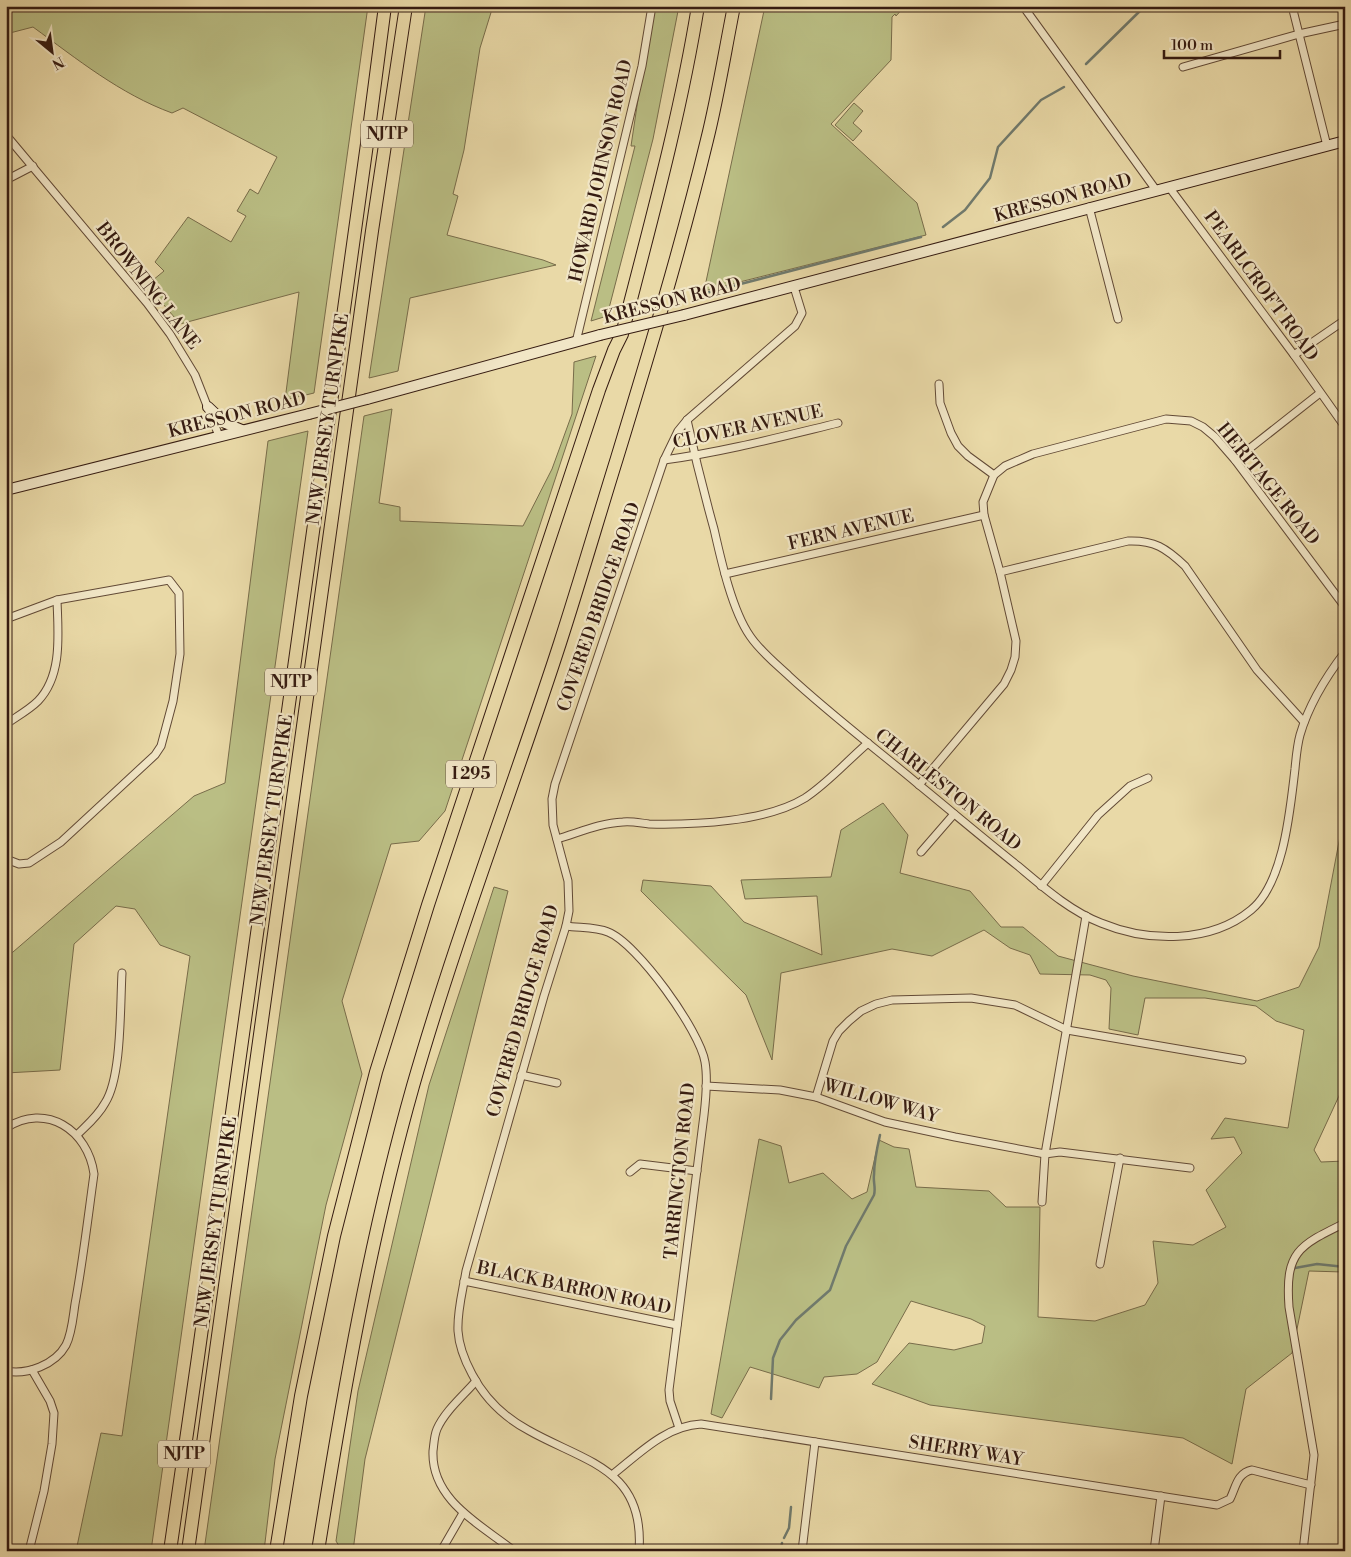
<svg xmlns="http://www.w3.org/2000/svg" width="1351" height="1557" font-family="'Libre Bodoni',serif">
<style>
.green{fill:#babe84;stroke:#786c4a}
.lines{fill:none;stroke-linecap:round;stroke-linejoin:round}
.stream{stroke:#707a6d;stroke-width:2.5}
.street-casing{stroke:#624a36;stroke-width:9}
.secondary-casing{stroke:#351b11;stroke-width:12}
.highway-casing{stroke:#351b11;stroke-width:14}
.street{stroke:#f1e6c6;stroke-width:7}
.secondary{stroke:#f1e6c6;stroke-width:10}
.highway{stroke:#e9d9a7;stroke-width:12}
.secondary-bridge-casing{stroke:#351b11;stroke-width:12;stroke-linecap:butt}
.secondary-bridge{stroke:#f1e6c6;stroke-width:10}
.labels{text-anchor:middle;dominant-baseline:central;stroke-width:4.5;stroke-linejoin:round;paint-order:stroke}
.shield{fill:#f1e6c6;stroke:#6d5847;stroke-width:1}
.shield-label{font-size:16px;font-weight:bold;fill:#351b11}
.street-label{font-size:18px;fill:#351b11;stroke:#f1e6c6}
</style>
<rect width="100%" height="100%" fill="#e9d9a7"/>
<filter id="stains"><feTurbulence type="fractalNoise" baseFrequency=".004" numOctaves="4"/><feColorMatrix values="0 0 0 0 .2 0 0 0 0 .09 0 0 0 0 .02 0 0 0 .5 -.17"/></filter>
<radialGradient id="worn" r=".72"><stop offset=".6" stop-color="#630" stop-opacity="0"/><stop offset="1" stop-color="#630" stop-opacity=".3"/></radialGradient>
<g class="green">
<path d="M6 6H368L314 393 285 400 299 292 180 324 147 285 164 271 155 262 188 217 231 242 246 216 237 211 250 189 258 194 277 157 183 108 172 113C120 94 77 59 33 27L6 34Z"/>
<polygon points="426,6 493,6 480,48 464,150 453,194 458,196 447,235 543,260 556,265 410,298 398,371 369,378"/>
<polygon points="652,6 679,6 653,139 607,316 591,321 635,146 631,146"/>
<polygon points="765,6 905,6 896,16 895,14 892,17 891,60 831,124 917,203 926,235 704,291"/>
<polygon points="854,103 863,111 853,123 862,131 853,141 835,125"/>
<polygon points="596,356 445,811 419,841 391,844 342,1001 362,1074 326,1205 275,1459 264,1551 204,1551 364,416 392,409 379,503 400,507 400,521 523,526 552,469 572,414 574,362"/>
<polygon points="308,431 151,1551 76,1551 101,1433 122,1436 190,956 160,945 135,909 116,906 74,944 60,1070 6,1073 6,958 194,796 225,783 268,441"/>
<polygon points="883,803 908,835 900,873 970,891 1001,927 1023,927 1058,956 1133,976 1257,1001 1299,987 1319,947 1345,810 1345,1083 1314,1150 1321,1162 1345,1161 1345,1275 1343,1272 1309,1271 1292,1353 1246,1389 1232,1464 1183,1438 930,1405 872,1384 909,1343 954,1350 982,1343 985,1326 971,1319 911,1301 877,1362 857,1374 824,1377 819,1388 750,1367 722,1418 711,1414 759,1139 781,1146 789,1183 823,1173 852,1199 867,1192 879,1140 894,1147 909,1149 916,1187 989,1191 1006,1207 1040,1207 1038,1317 1095,1321 1145,1305 1158,1283 1153,1241 1193,1245 1226,1227 1206,1190 1242,1153 1234,1137 1211,1139 1225,1118 1288,1128 1304,1030 1276,1021 1256,1006 1205,998 1145,998 1138,1035 1109,1029 1111,988 1106,980 1090,975 1040,974 1030,955 1010,948 984,930 932,956 892,949 781,973 772,1060 746,995 641,891 643,880 711,886 744,922 822,955 817,896 745,899 741,880 831,877 841,830"/>
<polygon points="494,887 508,891 365,1459 353,1551 342,1551 336,1541 358,1391 429,1085"/>
</g>
<g class="lines">
<g class="stream">
<polyline points="1086,64 1145,6"/>
<polyline points="943,227 965,210 990,178 998,147 1041,100 1064,87"/>
<polyline points="702,294 921,237"/>
<polyline points="1295,1268 1317,1264 1345,1267"/>
<path d="M771 1399 773 1358 780 1340 796 1320 830 1290 846 1246 874 1195C876 1188 873 1182 874 1175 874 1162 877 1148 880 1135"/>
<polyline points="784,1538 789,1528 791,1507"/>
<polyline points="780,1551 782,1543"/>
</g>
<defs>
<g id="street">
<polyline points="1023,6 1156,190"/>
<polyline points="1292,6 1327,146"/>
<polyline points="1183,67 1299,34 1345,24"/>
<polyline points="6,135 147,303 170,334 195,375 219,436"/>
<polyline points="6,180 33,166"/>
<polyline points="1169,187 1294,355 1345,427"/>
<polyline points="1089,207 1118,319"/>
<polyline points="576,342 642,66 652,6"/>
<polyline points="1294,355 1345,320"/>
<polyline points="939,384 940,403 951,433 958,446 968,456 994,475"/>
<path d="M687 420C695 457 704 493 714 529 721 560 732 610 750 636 760 651 775 663 789 676 830 714 875 748 918 784 951 811 984 839 1018 866 1043 887 1070 911 1101 923 1147 942 1210 944 1251 910 1284 883 1290 810 1295 769 1296 758 1297 746 1300 735 1309 704 1325 678 1345 652"/>
<path d="M664 460C723 452 780 437 838 423"/>
<polyline points="1235,460 1320,393"/>
<path d="M1000 572 1128 541C1154 540 1166 548 1185 566L1257 670 1304 722"/>
<polyline points="725,574 984,515"/>
<polyline points="6,619 57,600 169,580 179,593 180,654 173,701 161,746 155,755 61,842 29,863 19,864 6,859"/>
<path d="M6 724C16 717 29 710 38 701 63 675 58 633 57 600"/>
<polyline points="919,785 1004,684 1011,670 1015,657 1016,641 1000,572 984,515 983,502 994,475 1005,466 1033,454 1166,419 1191,421 1203,427 1215,437 1235,460 1345,607"/>
<path d="M557 839C578 833 600 823 623 822 631 821 640 823 649 824 694 825 766 822 805 798 828 783 847 761 868 743"/>
<polyline points="921,852 954,814"/>
<polyline points="1041,886 1098,815 1130,786 1148,778"/>
<path d="M566 926C579 928 596 927 608 932 637 943 700 1031 705 1062 708 1079 706 1098 704 1115L669 1390 670 1401 679 1428"/>
<polyline points="521,1075 557,1083"/>
<polyline points="706,1086 780,1090 816,1097 885,1122 955,1137 1045,1154 1060,1152 1190,1168"/>
<polyline points="816,1097 833,1041 839,1031 849,1021 861,1011 876,1004 892,1000 971,998 1015,1005 1067,1030 1242,1060"/>
<path d="M6 1128C46 1102 88 1130 94 1174 88 1217 83 1261 75 1304 73 1317 72 1333 66 1345 55 1365 27 1375 6 1371"/>
<path d="M77 1135C87 1125 98 1116 105 1103 122 1077 120 1006 122 973"/>
<polyline points="630,1172 640,1164 697,1171"/>
<polyline points="1042,1202 1045,1154 1086,916"/>
<polyline points="1100,1264 1120,1158"/>
<polyline points="464,1281 677,1325"/>
<path d="M476 1381C463 1396 445 1411 437 1429 434 1436 434 1444 433 1451 431 1500 480 1524 514 1551"/>
<path d="M612 1475C639 1454 665 1426 701 1424L1217 1505 1230 1499C1236 1487 1237 1473 1252 1470L1311 1485"/>
<polyline points="29,1551 44,1491 52,1444 54,1413 50,1401 32,1370"/>
<polyline points="441,1551 463,1513"/>
<path d="M639 1551C645 1468 584 1462 528 1430 504 1417 485 1399 472 1374 465 1361 459 1347 458 1331 457 1311 463 1290 466 1271L544 996 566 926 569 911 568 881 553 825 552 799 555 784 664 460 678 431 687 420 795 326 802 313 794 287"/>
<polyline points="802,1551 815,1442"/>
<polyline points="1154,1551 1161,1496"/>
<path d="M1303 1551 1314 1455 1289 1307C1285 1252 1298 1246 1345 1223"/>
</g>
<g id="secondary">
<polyline points="684,315 1345,141"/>
<polyline points="367,399 600,335"/>
<polyline points="208,407 225,423 242,430"/>
<polyline points="6,490 309,414"/>
</g>
<g id="highway">
<polyline points="170,1551 198,1357 367,144 385,6"/>
<polyline points="188,1551 372,231 406,6"/>
<path d="M276 1551 301 1396 334 1236 376 1072 428 905 599 390 614 350 622 334C650 225 680 117 698 6"/>
<path d="M318 1551C343 1394 370 1238 413 1086 456 936 512 791 560 643 580 581 598 519 617 458 649 353 681 247 707 140 718 96 725 51 734 6"/>
</g>
</defs>
<use href="#street" class="street-casing"/>
<use href="#secondary" class="secondary-casing"/>
<use href="#highway" class="highway-casing"/>
<use href="#street" class="street"/>
<use href="#secondary" class="secondary"/>
<use href="#highway" class="highway"/>
<defs>
<g id="secondary-bridge">
<polyline points="600,335 684,315"/>
<polyline points="309,414 367,399"/>
</g>
</defs>
<use href="#secondary-bridge" class="secondary-bridge-casing"/>
<use href="#secondary-bridge" class="secondary-bridge"/>
</g>
<g class="labels">
<g class="shield">
<rect x="361" y="120.5" width="52" height="27" rx="4"/>
<rect x="265" y="668.5" width="52" height="27" rx="4"/>
<rect x="446" y="760.5" width="50" height="27" rx="4"/>
<rect x="158" y="1440.5" width="52" height="27" rx="4"/>
</g>
<g class="shield-label">
<text x="387" y="134">NJTP</text>
<text x="291" y="682">NJTP</text>
<text x="471" y="774">I 295</text>
<text x="184" y="1454">NJTP</text>
</g>
<g class="street-label">
<text transform="translate(601 171) rotate(-77)">HOWARD JOHNSON ROAD</text>
<text transform="translate(1063 198) rotate(-15)">KRESSON ROAD</text>
<text transform="translate(148 286) rotate(52)">BROWNING LANE</text>
<text transform="translate(1261 286) rotate(54)">PEARLCROFT ROAD</text>
<text transform="translate(672 301) rotate(-14)">KRESSON ROAD</text>
<text transform="translate(237 415) rotate(-14)">KRESSON ROAD</text>
<text transform="translate(328 419) rotate(-82)">NEW JERSEY TURNPIKE</text>
<text transform="translate(748 427) rotate(-12)">CLOVER AVENUE</text>
<text transform="translate(1268 484) rotate(51)">HERITAGE ROAD</text>
<text transform="translate(851 530) rotate(-13)">FERN AVENUE</text>
<text transform="translate(599 607) rotate(-71)">COVERED BRIDGE ROAD</text>
<text transform="translate(948 790) rotate(39)">CHARLESTON ROAD</text>
<text transform="translate(272 820) rotate(-82)">NEW JERSEY TURNPIKE</text>
<text transform="translate(523 1011) rotate(-74)">COVERED BRIDGE ROAD</text>
<text transform="translate(881 1101) rotate(16)">WILLOW WAY</text>
<text transform="translate(680 1171) rotate(-84)">TARRINGTON ROAD</text>
<text transform="translate(216 1222) rotate(-82)">NEW JERSEY TURNPIKE</text>
<text transform="translate(574 1288) rotate(12)">BLACK BARRON ROAD</text>
<text transform="translate(966 1451) rotate(9)">SHERRY WAY</text>
</g>
</g>
<rect width="1351" height="1557" fill="none" stroke="#e9d9a7" stroke-width="25"/>
<rect x="8" y="8" width="1336" height="1542" fill="none" stroke="#351b11" stroke-width="2.5"/>
<rect x="12" y="12" width="1326" height="1532" fill="none" stroke="#351b11"/>
<g transform="translate(52 52) rotate(151)" stroke="#f1e6c6" stroke-width="4" paint-order="stroke">
<path d="M0-4L9 19L0 12L-9 19Z" fill="#351b11"/>
<text y="-8" font-size="14" font-weight="bold" text-anchor="middle" fill="#351b11">N</text>
</g>
<path d="M1164 50v8h116v-8" fill="none" stroke="#351b11" stroke-width="2.5"/>
<text x="1171" y="50" font-size="15" fill="#351b11" stroke="#f1e6c6" stroke-width="4" paint-order="stroke">100 m</text>
<rect width="100%" height="100%" filter="url(#stains)"/>
<rect width="100%" height="100%" fill="url(#worn)"/>
</svg>
